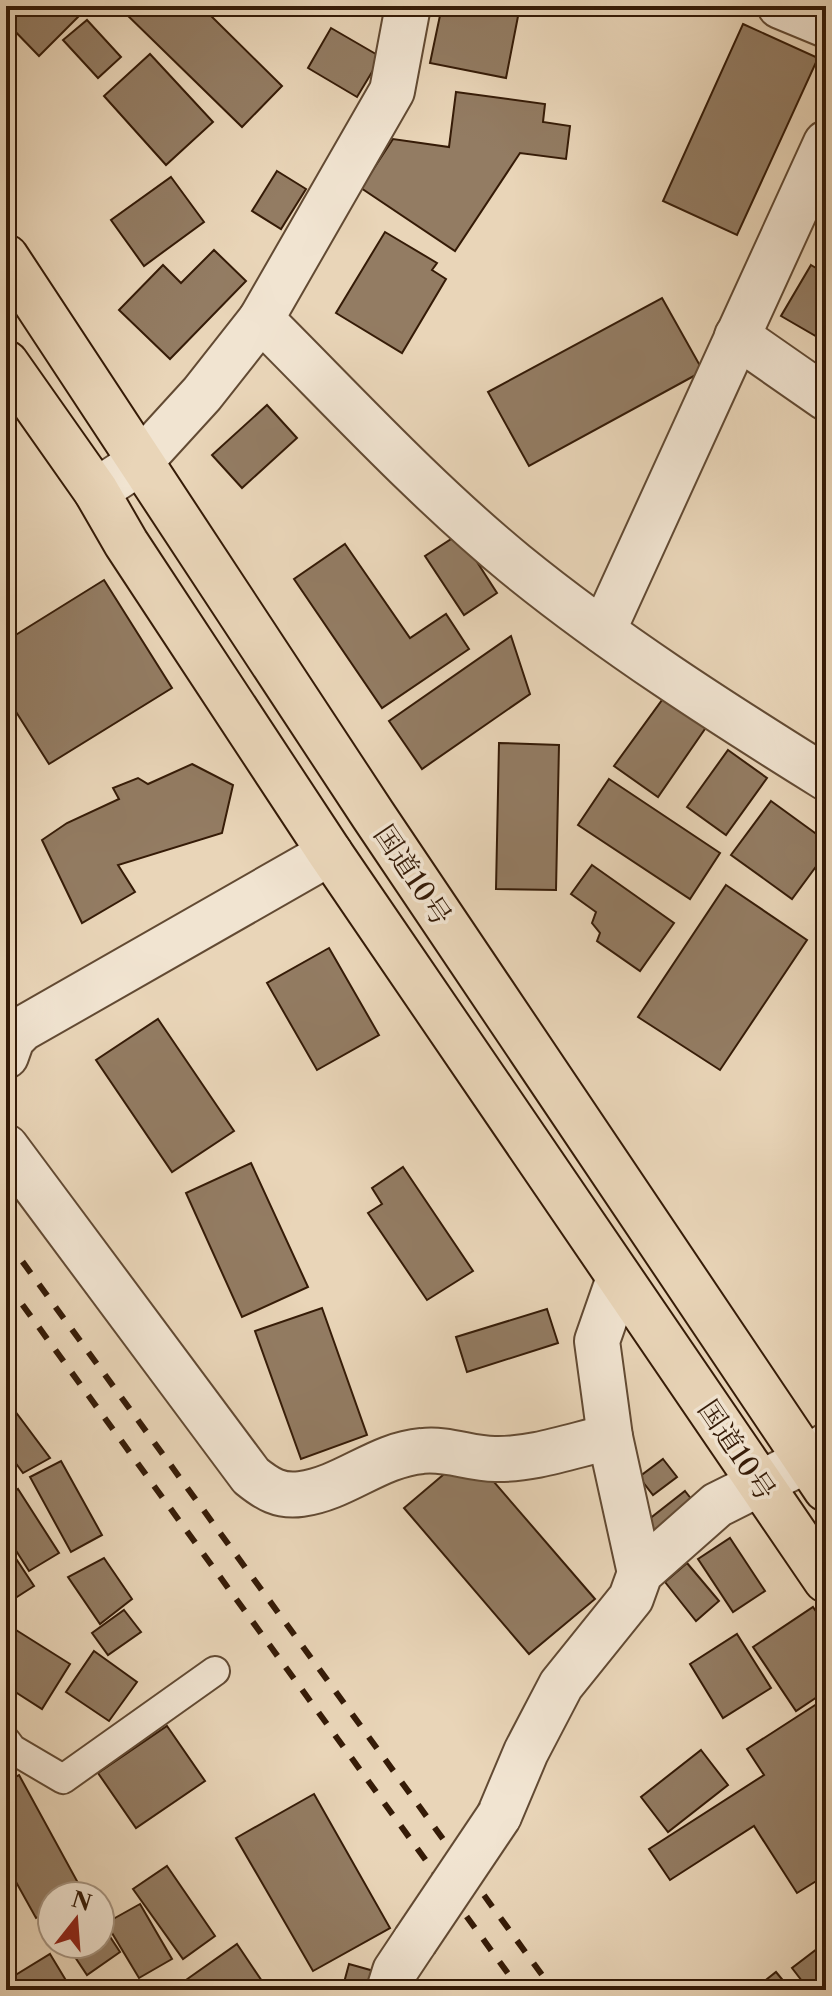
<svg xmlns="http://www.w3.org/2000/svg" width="832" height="1996" font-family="'Libre Caslon Text','Noto Serif JP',serif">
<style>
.building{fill:#937c63;stroke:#351b07;stroke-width:2}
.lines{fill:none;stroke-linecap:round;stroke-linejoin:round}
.service-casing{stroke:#624a33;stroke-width:32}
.minor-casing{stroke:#624a33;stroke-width:48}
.trunk-casing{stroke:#351b07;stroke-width:48}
.service{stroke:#f1e4d1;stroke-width:28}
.minor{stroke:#f1e4d1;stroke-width:44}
.trunk{stroke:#e9d5b8;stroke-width:44}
.rail{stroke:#351b07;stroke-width:6;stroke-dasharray:14 14;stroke-linecap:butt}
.minor-bridge-casing{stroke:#624a33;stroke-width:48;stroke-linecap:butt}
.minor-bridge{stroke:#f1e4d1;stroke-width:44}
.labels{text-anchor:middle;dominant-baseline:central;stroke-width:7;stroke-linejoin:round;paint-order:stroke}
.street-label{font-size:28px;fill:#351b07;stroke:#f1e4d1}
</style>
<rect width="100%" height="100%" fill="#e9d5b8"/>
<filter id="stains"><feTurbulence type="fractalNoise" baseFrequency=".0025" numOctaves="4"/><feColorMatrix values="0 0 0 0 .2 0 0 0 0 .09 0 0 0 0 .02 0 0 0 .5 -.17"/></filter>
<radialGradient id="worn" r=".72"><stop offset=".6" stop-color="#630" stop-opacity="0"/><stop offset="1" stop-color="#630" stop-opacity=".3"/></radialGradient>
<g class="building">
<polygon points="6,6 71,6 80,15 39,56 6,22"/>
<polygon points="126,6 201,6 282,86 242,127 122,10"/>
<polygon points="442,6 520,6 506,78 430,63"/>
<polygon points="87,20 121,57 98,78 63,40"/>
<polygon points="743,24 818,58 737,235 663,201"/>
<polygon points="331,28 381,57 357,97 308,68"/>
<polygon points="150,54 213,122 166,165 104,96"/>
<polygon points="456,92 545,104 543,122 570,126 566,159 520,153 455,251 361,188 393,139 449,147"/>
<polygon points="277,171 306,189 281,229 252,211"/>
<polygon points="171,177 204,222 144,266 111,220"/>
<polygon points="385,232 437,263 432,270 446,279 402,353 336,313"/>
<polygon points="214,250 246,281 170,359 119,310 163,265 181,283"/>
<polygon points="811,265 826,274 826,342 781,316"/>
<polygon points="662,298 703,371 529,466 488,392"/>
<polygon points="267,405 297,438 242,488 212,455"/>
<polygon points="459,534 497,593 464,615 425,556"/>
<polygon points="345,544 410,638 446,614 469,649 382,708 294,579"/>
<polygon points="104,580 172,688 49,764 6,696 6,641"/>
<polygon points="511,636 530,694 422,769 389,721"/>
<polygon points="665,696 707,726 658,797 614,766"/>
<polygon points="499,743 559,745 556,890 496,889"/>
<polygon points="728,750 767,778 726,835 687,807"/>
<polygon points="192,764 233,785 222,833 118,865 135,892 82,923 42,840 67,823 119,799 113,788 138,778 148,784"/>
<polygon points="609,779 720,853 690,899 578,825"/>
<polygon points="771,801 826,841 826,853 792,899 731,855"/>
<polygon points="592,865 674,923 640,971 597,941 600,933 592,923 596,912 571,894"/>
<polygon points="726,885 807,940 720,1070 638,1017"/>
<polygon points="329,948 379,1035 317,1070 267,983"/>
<polygon points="158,1019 234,1131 172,1172 96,1060"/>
<polygon points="251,1163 308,1287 242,1317 186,1193"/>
<polygon points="403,1167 473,1271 427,1300 368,1213 382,1204 372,1188"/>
<polygon points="322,1308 367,1435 301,1459 255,1331"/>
<polygon points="547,1309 558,1343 467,1372 456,1337"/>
<polygon points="6,1399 50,1458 23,1473 6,1450"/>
<polygon points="469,1453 595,1599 529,1654 404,1508"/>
<polygon points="663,1459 677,1477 653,1495 639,1477"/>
<polygon points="61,1461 102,1535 71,1552 30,1477"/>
<polygon points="18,1489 59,1553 29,1571 6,1535 6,1497"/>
<polygon points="685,1491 703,1514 658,1550 639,1527"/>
<polygon points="730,1538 765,1591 733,1612 698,1559"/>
<polygon points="7,1545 34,1586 6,1604 6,1546"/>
<polygon points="104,1558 132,1599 100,1624 68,1577"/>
<polygon points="687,1563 719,1601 696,1621 665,1582"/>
<polygon points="813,1607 826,1626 826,1691 796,1711 753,1647"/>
<polygon points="124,1610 141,1632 108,1655 92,1633"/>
<polygon points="16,1630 70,1664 42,1709 6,1686 6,1645"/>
<polygon points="737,1634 771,1688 723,1718 690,1664"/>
<polygon points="94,1651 137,1682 109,1721 66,1692"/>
<polygon points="826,1698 826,1875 797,1893 754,1826 670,1880 649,1849 764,1775 747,1749"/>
<polygon points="167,1726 205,1781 136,1828 98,1773"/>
<polygon points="701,1750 728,1785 668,1832 641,1797"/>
<polygon points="19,1775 83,1892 76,1896 52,1896 52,1909 36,1918 6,1864 6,1782"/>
<polygon points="314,1794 390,1928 313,1971 236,1838"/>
<polygon points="167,1866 215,1936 183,1959 133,1889"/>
<polygon points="140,1904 172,1959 139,1978 106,1923"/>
<polygon points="103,1926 120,1952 87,1975 69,1948 75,1944 100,1944"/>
<polygon points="826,1942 826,1990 809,1990 792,1968"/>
<polygon points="237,1944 268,1990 176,1987"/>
<polygon points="50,1954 70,1987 64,1990 16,1990 9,1979"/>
<polygon points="349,1964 381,1973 376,1990 342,1990"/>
<polygon points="776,1972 791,1990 753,1990"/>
</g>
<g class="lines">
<defs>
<polyline id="service" points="6,1741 12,1749 63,1779 215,1671"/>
<g id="minor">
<polyline points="780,6 826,25"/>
<path d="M261 319C344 402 425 490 515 564 612 643 720 712 826 778"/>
<polyline points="737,336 826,398"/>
<polyline points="96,491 139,463 202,394 261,319 392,91 408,6"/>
<polyline points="603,631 826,143"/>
<polyline points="6,1056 12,1039 22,1029 330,853"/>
<path d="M6 1147 251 1476C267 1489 280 1497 301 1494 345 1488 377 1455 422 1451 448 1448 470 1459 495 1459 533 1460 574 1445 610 1437"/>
<polyline points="619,1278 597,1341 610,1437 640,1573"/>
<polyline points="499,1816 526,1752 561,1685 631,1598 640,1573 717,1505 807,1460 826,1446"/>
<polyline points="389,1990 395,1971 415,1941"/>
</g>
<g id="trunk">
<polyline points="6,257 373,815 826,1489"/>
<polyline points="6,363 96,491 126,543 330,853 826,1580"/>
</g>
</defs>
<use href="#service" class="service-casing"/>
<use href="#minor" class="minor-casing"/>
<use href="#trunk" class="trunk-casing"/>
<use href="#service" class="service"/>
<use href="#minor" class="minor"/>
<use href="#trunk" class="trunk"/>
<g class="rail">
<polyline points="6,1239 553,1990"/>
<polyline points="6,1282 520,1990"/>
</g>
<defs>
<polyline id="minor-bridge" points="415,1941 499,1816"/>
</defs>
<use href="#minor-bridge" class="minor-bridge-casing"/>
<use href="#minor-bridge" class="minor-bridge"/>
</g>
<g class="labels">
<g class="street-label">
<text transform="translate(413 875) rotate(56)">国道10号</text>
<text transform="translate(737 1450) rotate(56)">国道10号</text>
</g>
</g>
<rect width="832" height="1996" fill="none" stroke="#e9d5b8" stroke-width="32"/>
<rect x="8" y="8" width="816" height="1980" fill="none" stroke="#351b07" stroke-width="4"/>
<rect x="16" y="16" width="800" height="1964" fill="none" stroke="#351b07" stroke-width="2"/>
<g transform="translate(76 1920) rotate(17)"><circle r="38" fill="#f1e4d1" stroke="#a69480" stroke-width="2"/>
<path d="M0-6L14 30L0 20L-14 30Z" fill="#8f2418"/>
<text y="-12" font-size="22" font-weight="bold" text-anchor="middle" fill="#351b07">N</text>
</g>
<rect width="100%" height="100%" filter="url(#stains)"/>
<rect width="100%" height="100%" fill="url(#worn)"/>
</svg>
